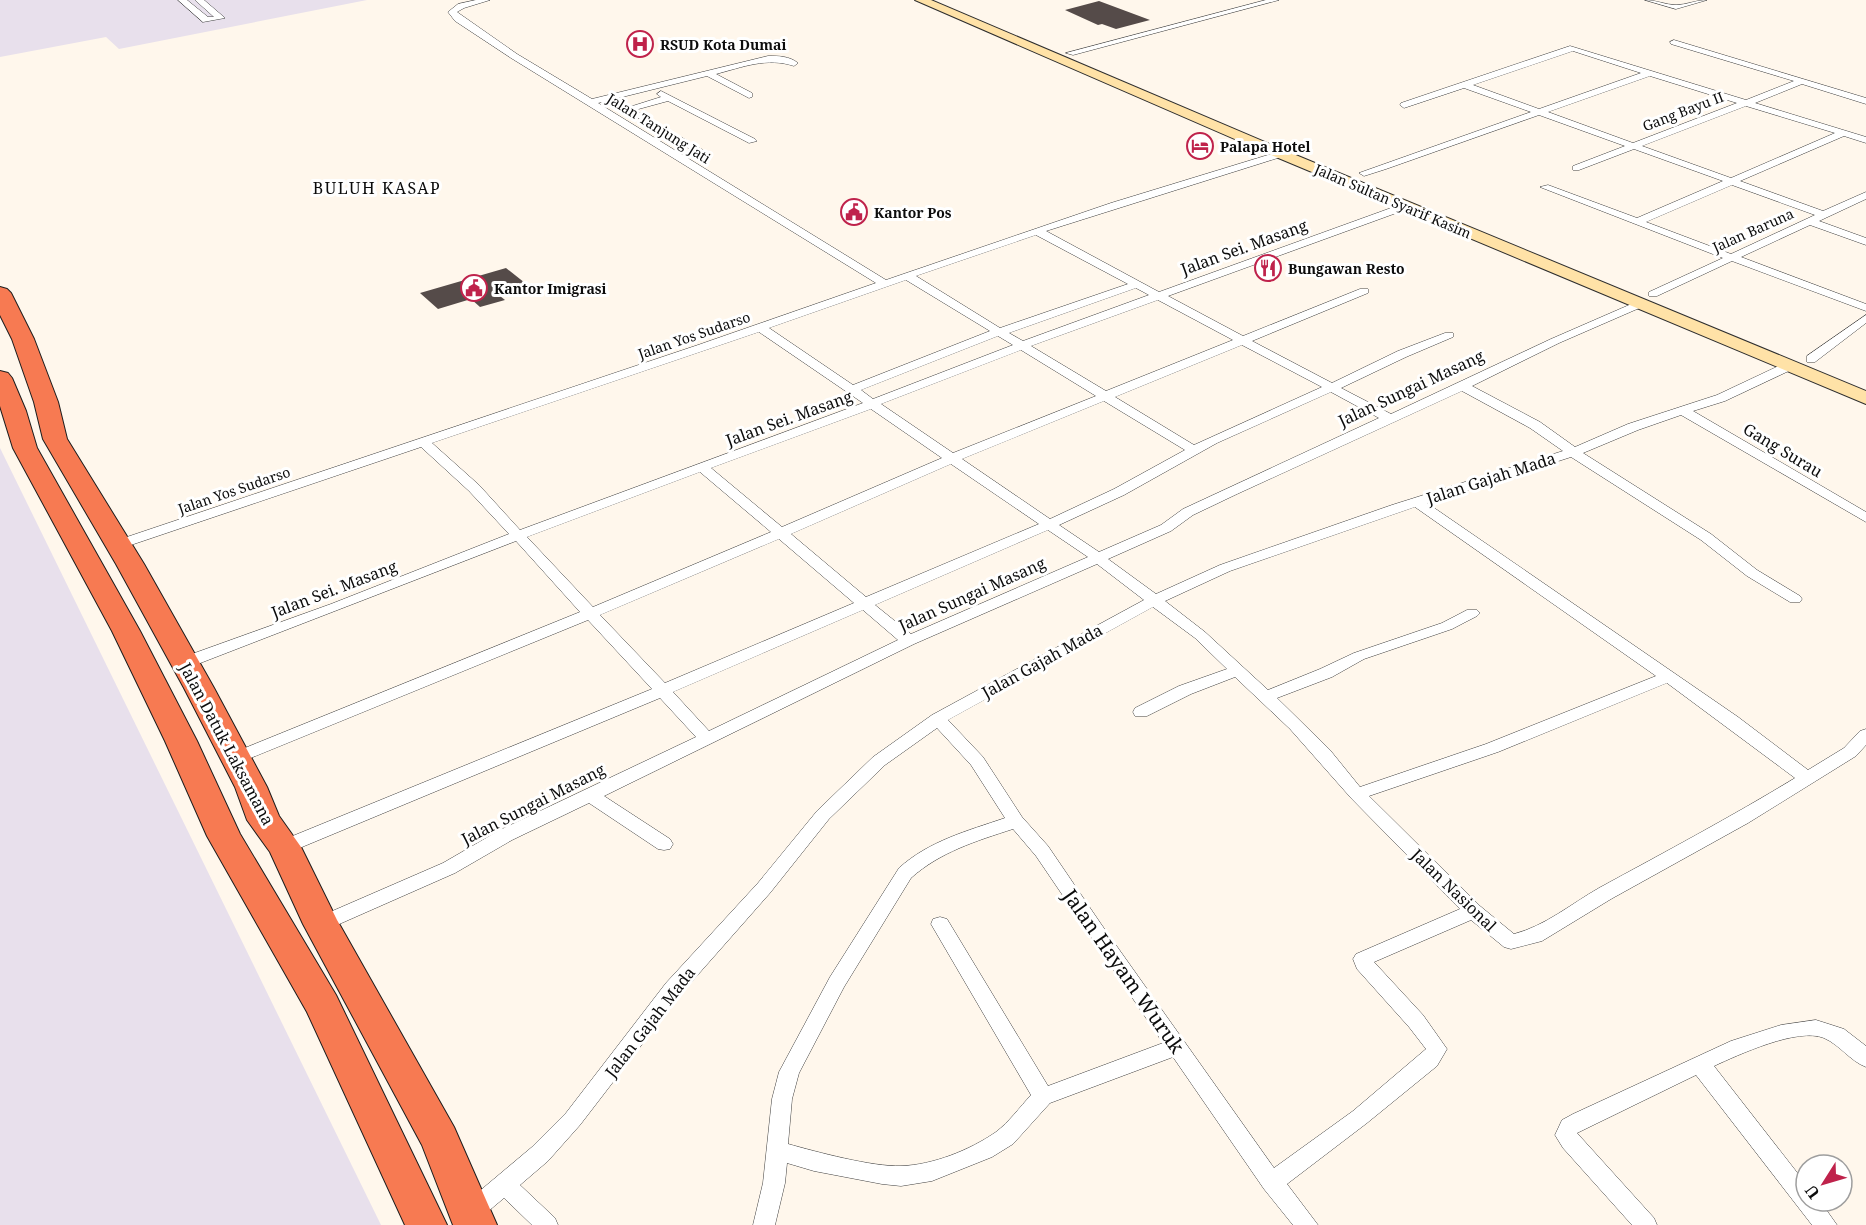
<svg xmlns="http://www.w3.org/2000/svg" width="1866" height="1225" font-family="'Noto Serif',serif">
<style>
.industrial{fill:#e8e0ec}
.building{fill:#554b49}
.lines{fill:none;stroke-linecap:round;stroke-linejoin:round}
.street-casing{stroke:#3f3f3f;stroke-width:1}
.secondary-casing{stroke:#2e2e2e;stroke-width:2}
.highway-casing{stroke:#1d1d1d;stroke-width:2}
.street{fill:#fff;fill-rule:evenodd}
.secondary{fill:#ffe2a7;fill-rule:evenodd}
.highway{fill:#f77a52;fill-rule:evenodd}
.labels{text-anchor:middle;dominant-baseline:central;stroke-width:6;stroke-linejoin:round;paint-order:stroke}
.far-poi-label{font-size:14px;font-weight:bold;fill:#0c0c0c;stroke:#fff;text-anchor:start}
.far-street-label{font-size:14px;fill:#0c0c0c;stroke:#fff}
.far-quarter-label{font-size:16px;letter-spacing:1.5px;fill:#0c0c0c;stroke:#fff}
.street-label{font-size:16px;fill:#0c0c0c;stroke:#fff}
.near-street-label{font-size:20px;fill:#0c0c0c;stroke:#fff}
</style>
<rect width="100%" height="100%" fill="#fff7ec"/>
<g class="industrial">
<polygon points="0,0 367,0 119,49 106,37 0,57"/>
<polygon points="0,448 381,1225 0,1225"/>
</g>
<g class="building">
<polygon points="1099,1 1150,20 1116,29 1102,24 1098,25 1065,10"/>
<polygon points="506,268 525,283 495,292 505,300 480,307 471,299 438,309 420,293"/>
</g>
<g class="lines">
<defs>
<g id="street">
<polygon points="178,0 187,0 208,17 214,17 195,0 204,0 225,18 203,22"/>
<path d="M476 0H490L464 8 457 12 517 54 592 99 768 56C779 56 789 56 798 63L794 66C767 57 743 67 716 74L752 93V97L749 98 707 76 598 103 886 280 1111 203 1281 151 1284 152V156L1046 231 1159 292 1402 204H1410V208L1168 296 1243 336 1360 289H1368V293L1252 341 1332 383 1398 351 1445 333H1453V337L1406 357 1341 388 1391 414 1551 339 1636 302H1644V306L1559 343 1472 386 1540 422 1575 447 1628 424 1717 395 1785 363H1793V369L1725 401 1693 411 1866 512V522L1681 415 1638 430 1583 453 1711 534 1757 570 1800 596 1802 599 1800 602H1790L1747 576 1701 540 1571 457 1427 503 1738 717 1808 770 1844 748 1860 731 1866 729V745L1856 756 1748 823 1611 899 1542 941 1511 949 1504 947 1471 920 1374 962 1423 1015 1447 1049 1437 1066 1367 1123 1287 1184 1318 1225H1293L1264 1189 1173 1057 1050 1103 1013 1144 992 1157 932 1181 901 1186 882 1184 814 1171 787 1163 785 1183 775 1225H753L763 1183 772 1099 779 1072 830 977 899 868C929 841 967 831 1005 818L971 765 937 728 885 765 829 819 770 893 680 995 580 1125 548 1161 520 1185 555 1218 558 1225H532L504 1198 479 1219 471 1222 463 1219 460 1212 463 1205 532 1147 566 1113 666 983 758 883 817 811 873 757 932 715 1144 600 1097 564 914 644 604 796 670 839 673 844 670 849 664 850 658 849 589 803 512 840 455 873 328 929 321 931 314 929 312 924 314 919 443 863 500 830 696 737 660 698 290 852 284 854 278 852 275 847 278 842 652 689 588 620 236 764 230 762 228 758 230 754 580 612 516 541 190 667H178L176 663 178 659 331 604 509 534 469 491 421 447 122 548H112L110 545 112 542 698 345 876 283 511 58 455 21 448 12 458 4ZM1036 235 1128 284 1000 328 916 276ZM906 280 990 331 853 385 769 328ZM1136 288 1149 295 1023 341 1009 333ZM1158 300 1233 340 1106 391 1031 346ZM759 332 863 403 520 530 479 485 432 443ZM998 336 1013 345 873 399 861 390ZM1242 345 1322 387 1194 445 1115 397ZM1021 350 1096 396 953 453 881 404ZM1462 391 1530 428 1563 451 1392 505 1220 565 1156 594 1108 559 1171 531 1193 515 1237 494ZM1331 392 1379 418 1183 509 1161 525 1099 552 1059 525 1124 495 1217 443ZM1104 401 1185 450 1114 489 1050 519 962 459ZM871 409 942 458 782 527 711 468ZM951 464 1039 524 866 597 791 534ZM700 472 771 532 593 607 527 537ZM1415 507 1656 676 1486 744 1360 787 1330 750 1277 698 1332 677 1364 659 1452 629 1477 616 1480 613 1477 610H1467L1442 623 1354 653 1320 669 1268 690 1205 632 1165 601 1230 571ZM1048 530 1088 557 911 634 875 605ZM779 539 854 603 665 683 600 615ZM1153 607 1195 638 1227 669 1179 686 1135 708 1133 712 1135 716H1147L1191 694 1235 677 1290 729 1351 798 1460 909 1356 954 1353 959 1357 969 1409 1027 1426 1049 1353 1111 1274 1168 1101 924 1048 846 1022 817 983 757 948 720ZM863 610 898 640 709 731 673 692ZM1667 683 1795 778C1731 817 1665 852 1599 888 1571 904 1545 926 1514 934L1480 906 1369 796 1498 752ZM1013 829 1036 856 1163 1043 1048 1086 947 919 940 917 933 919 931 924 1031 1095C1020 1107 1009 1122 996 1132 970 1150 933 1165 901 1166 872 1167 817 1152 788 1144L792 1099 799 1073 844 987 911 878C940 852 976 841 1013 829Z"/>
<polygon points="1266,0 1279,0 1073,55 1066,53"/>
<path d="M1645 0C1656 0 1666 5 1676 5 1686 5 1696 0 1707 0L1676 9Z"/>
<path d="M1674 40 1866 98V104L1802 84 1755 103 1866 137V143L1844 136 1740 181 1823 211 1866 192V199L1819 221 1866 238V245L1810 225 1741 257 1866 304V311L1732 261 1657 296H1649V292L1723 258 1540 187 1548 185 1637 218 1723 181 1634 149 1579 170H1573V166L1625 146 1539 115 1386 169 1364 176 1359 173 1531 112 1464 88 1404 108 1400 105 1401 103 1570 46 1746 100 1794 81 1671 44 1670 42ZM1573 51 1641 73 1539 109 1473 85ZM1650 76 1737 103 1633 143 1548 112ZM1746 106 1835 133 1731 178 1642 146ZM1732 185 1815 215 1731 254 1646 222Z"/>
<polygon points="661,91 755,139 757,141 749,143 668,101 635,110 703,150 703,154 700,155 623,109 661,97 657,94"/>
<polygon points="1866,315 1866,323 1815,362 1807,362 1807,356"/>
<path d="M1816 1020 1844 1029 1866 1046V1067C1850 1061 1840 1045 1824 1038 1798 1027 1738 1055 1714 1066L1806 1184V1201H1820L1837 1225H1812L1696 1075 1577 1133 1654 1218 1657 1225H1632L1563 1148 1555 1135 1562 1120 1573 1114 1731 1041 1781 1025Z"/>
</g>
<polygon id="secondary" points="915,0 931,0 1286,151 1866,391 1866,404 1276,157"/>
<g id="highway">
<polygon points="0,287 7,289 11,293 34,339 58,402 67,439 144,564 214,688 267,787 279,816 301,847 337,920 454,1127 497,1225 453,1225 422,1145 303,924 270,852 247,820 235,787 184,688 116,564 43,439 34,402 12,339 0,315"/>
<polygon points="0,371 8,373 12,378 26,411 37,448 140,631 197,741 240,834 336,995 447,1225 405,1225 307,1012 207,836 165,741 112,631 13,448 0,406"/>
</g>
</defs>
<use href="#street" class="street-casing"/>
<use href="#secondary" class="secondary-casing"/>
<use href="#highway" class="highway-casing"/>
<use href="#street" class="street"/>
<use href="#secondary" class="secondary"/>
<use href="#highway" class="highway"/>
</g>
<defs>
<symbol id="hospital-ring" viewBox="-11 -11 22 22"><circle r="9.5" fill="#fff" stroke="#bf224b" stroke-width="1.5"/><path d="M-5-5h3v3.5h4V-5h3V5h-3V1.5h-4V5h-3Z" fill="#bf224b"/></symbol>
<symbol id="hotel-ring" viewBox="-11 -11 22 22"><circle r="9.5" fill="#fff" stroke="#bf224b" stroke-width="1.5"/><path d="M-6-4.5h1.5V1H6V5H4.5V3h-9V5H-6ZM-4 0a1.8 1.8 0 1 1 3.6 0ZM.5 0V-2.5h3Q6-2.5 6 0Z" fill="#bf224b"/></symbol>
<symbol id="civic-ring" viewBox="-11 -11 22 22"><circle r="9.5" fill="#fff" stroke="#bf224b" stroke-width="1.5"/><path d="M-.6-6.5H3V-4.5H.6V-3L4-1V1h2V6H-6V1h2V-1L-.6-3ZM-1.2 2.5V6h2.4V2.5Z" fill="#bf224b"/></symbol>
<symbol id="restaurant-ring" viewBox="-11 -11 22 22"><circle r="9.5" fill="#fff" stroke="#bf224b" stroke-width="1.5"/><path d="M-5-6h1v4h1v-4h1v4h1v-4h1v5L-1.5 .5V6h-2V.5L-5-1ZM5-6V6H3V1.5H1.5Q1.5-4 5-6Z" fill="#bf224b"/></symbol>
</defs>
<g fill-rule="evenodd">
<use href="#hospital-ring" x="625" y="29" width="30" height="30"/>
<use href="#hotel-ring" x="1185" y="131" width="30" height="30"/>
<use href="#civic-ring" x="839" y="197" width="30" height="30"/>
<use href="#restaurant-ring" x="1253" y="253" width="30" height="30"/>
<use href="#civic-ring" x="459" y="273" width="30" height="30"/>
</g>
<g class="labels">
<g class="far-poi-label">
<text x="660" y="44">RSUD Kota Dumai</text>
<text x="1220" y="146">Palapa Hotel</text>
<text x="874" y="212">Kantor Pos</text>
<text x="1288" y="268">Bungawan Resto</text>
<text x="494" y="288">Kantor Imigrasi</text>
</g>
<g class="far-street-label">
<text transform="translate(1683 111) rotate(-21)">Gang Bayu II</text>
<text transform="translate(659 128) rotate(32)">Jalan Tanjung Jati</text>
<text transform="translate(1393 201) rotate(23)">Jalan Sultan Syarif Kasim</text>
<text transform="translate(1753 230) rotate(-24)">Jalan Baruna</text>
<text transform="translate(694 335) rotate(-19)">Jalan Yos Sudarso</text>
<text transform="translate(234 490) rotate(-19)">Jalan Yos Sudarso</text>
</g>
<g class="far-quarter-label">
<text x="377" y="188">BULUH KASAP</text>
</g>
<g class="street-label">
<text transform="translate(1244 247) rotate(-20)">Jalan Sei. Masang</text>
<text transform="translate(1411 388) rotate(-25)">Jalan Sungai Masang</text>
<text transform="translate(789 418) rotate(-20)">Jalan Sei. Masang</text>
<text transform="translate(1783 450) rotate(31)">Gang Surau</text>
<text transform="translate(1491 478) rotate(-18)">Jalan Gajah Mada</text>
<text transform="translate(334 589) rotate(-21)">Jalan Sei. Masang</text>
<text transform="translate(972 594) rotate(-24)">Jalan Sungai Masang</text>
<text transform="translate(1042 661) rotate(-29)">Jalan Gajah Mada</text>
<text transform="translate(227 744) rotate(62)">Jalan Datuk Laksamana</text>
<text transform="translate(533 804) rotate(-27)">Jalan Sungai Masang</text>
<text transform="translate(1454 890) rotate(44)">Jalan Nasional</text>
<text transform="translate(650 1022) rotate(-52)">Jalan Gajah Mada</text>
</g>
<g class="near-street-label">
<text transform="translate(1124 971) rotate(55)">Jalan Hayam Wuruk</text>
</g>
</g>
<g transform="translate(1824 1183) rotate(233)"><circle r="28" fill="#ffffff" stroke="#9e9e9e" stroke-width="1.5"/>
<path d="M0-4.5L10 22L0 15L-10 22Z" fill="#bf224b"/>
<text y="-9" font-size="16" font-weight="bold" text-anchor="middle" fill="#0c0c0c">U</text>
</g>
</svg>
